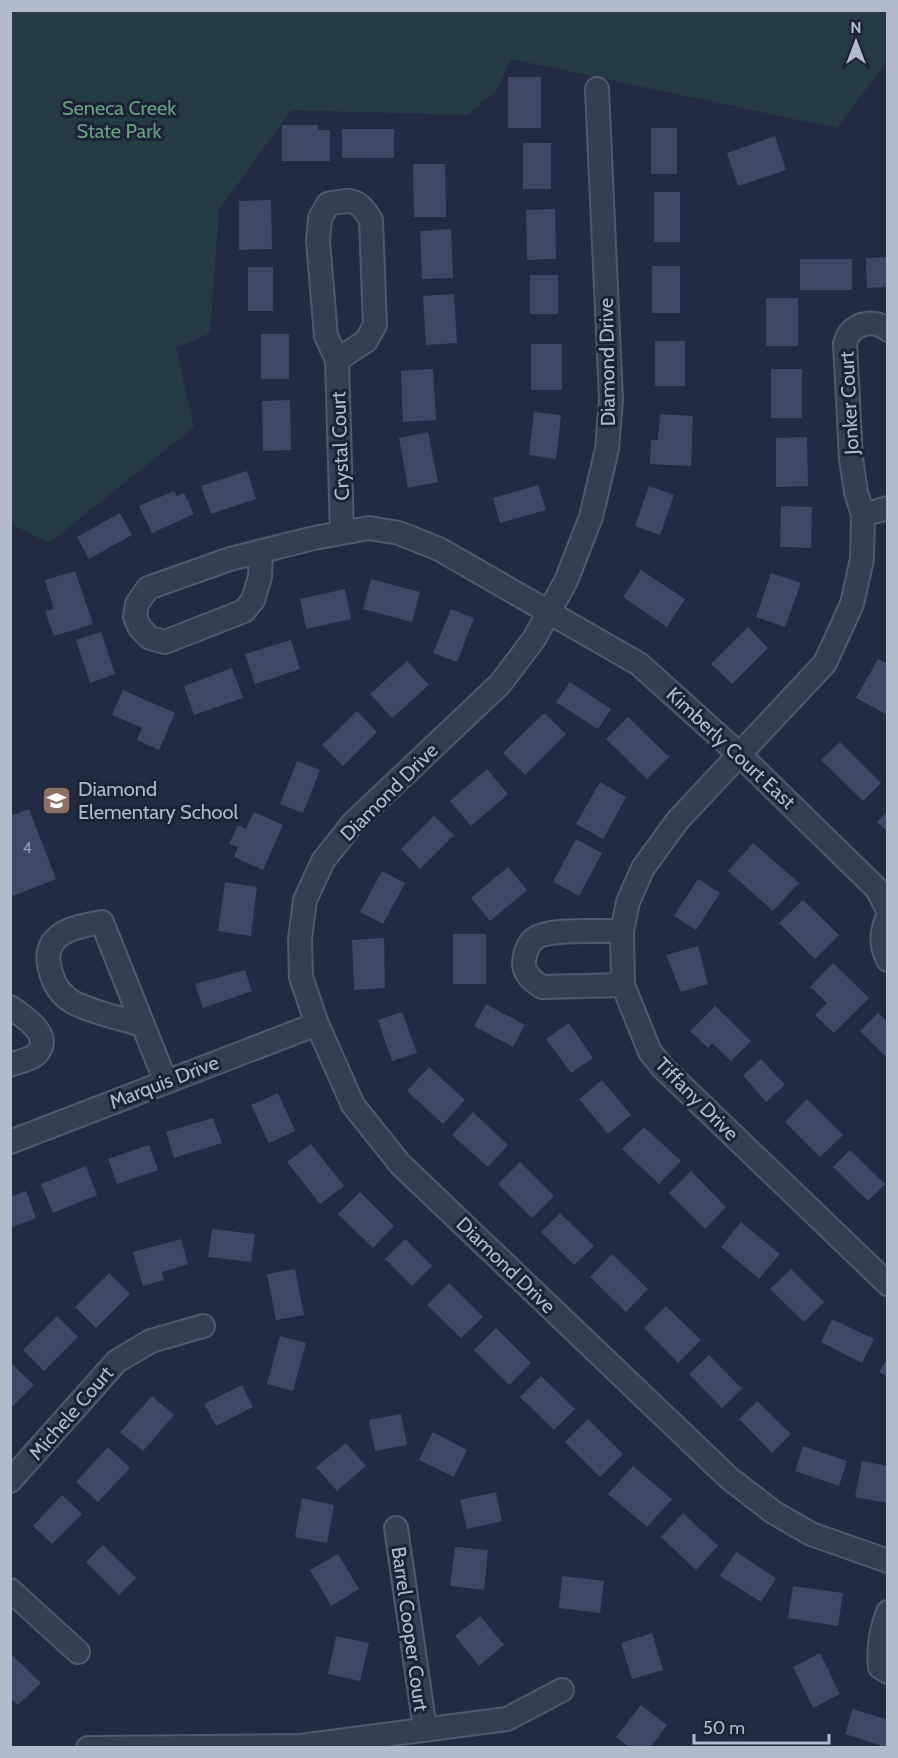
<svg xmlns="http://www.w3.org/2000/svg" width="898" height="1758" font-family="Cabin,sans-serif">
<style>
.green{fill:#253b43}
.building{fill:#3e4763}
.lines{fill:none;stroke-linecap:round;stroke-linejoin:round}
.minor-casing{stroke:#52596c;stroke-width:26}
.minor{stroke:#373e52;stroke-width:22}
.labels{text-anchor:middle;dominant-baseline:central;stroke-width:6;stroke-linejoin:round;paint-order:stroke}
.number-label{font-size:16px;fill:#969cb2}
.park-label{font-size:20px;fill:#699f7e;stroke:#1c2337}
.street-label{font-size:20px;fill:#b4b9cc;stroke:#1c2337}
.poi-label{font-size:20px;fill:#b4b9cc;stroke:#1c2337;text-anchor:start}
</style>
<rect width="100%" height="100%" fill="#232b42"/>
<polygon class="green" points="10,11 887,11 887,61 837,128 511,59 498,88 468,115 291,110 219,210 210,333 176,348 194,427 49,543 11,524"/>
<g class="building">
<rect x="508" y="77" width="33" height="51"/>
<polygon points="282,125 318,125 318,130 330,130 330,161 282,161"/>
<rect x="651" y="128" width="26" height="46"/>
<rect x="342" y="129" width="52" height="29"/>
<polygon points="775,136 786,170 738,186 727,153"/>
<rect x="523" y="143" width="28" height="46"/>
<polygon points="413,164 445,164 446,217 414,217"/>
<rect x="654" y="192" width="26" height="50"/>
<polygon points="271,200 272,249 239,250 239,201"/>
<polygon points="555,209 556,259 527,260 526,210"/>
<polygon points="451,229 453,278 422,279 420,231"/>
<polygon points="888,257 888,287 867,288 866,258"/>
<rect x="800" y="259" width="52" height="31"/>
<rect x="652" y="266" width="28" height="47"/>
<rect x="248" y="267" width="25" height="44"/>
<rect x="530" y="275" width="28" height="39"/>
<polygon points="454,294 457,343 426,345 423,296"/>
<rect x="766" y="298" width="32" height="48"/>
<rect x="261" y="334" width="28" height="45"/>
<rect x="655" y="341" width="30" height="45"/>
<rect x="531" y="344" width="31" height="46"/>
<polygon points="433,369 436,420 403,422 401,371"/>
<rect x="771" y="369" width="31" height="49"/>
<polygon points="290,400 291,450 263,451 262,401"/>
<polygon points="534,412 561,415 556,459 529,455"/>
<polygon points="660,414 693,416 691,466 650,464 651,440 658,440"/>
<polygon points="428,432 438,482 408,488 399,438"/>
<polygon points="807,437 808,486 776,487 776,438"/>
<polygon points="247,471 256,499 211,514 201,486"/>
<polygon points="538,485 546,510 500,523 493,498"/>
<polygon points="649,486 674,495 660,535 635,526"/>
<polygon points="174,491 177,496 184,493 194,514 152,533 139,506"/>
<polygon points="781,506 812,507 811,548 780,547"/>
<polygon points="120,513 132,535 89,559 77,537"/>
<polygon points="641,570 685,599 667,627 623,597"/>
<polygon points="75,571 93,624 54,636 45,611 54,609 45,580"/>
<polygon points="771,573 801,583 785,627 756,617"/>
<polygon points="371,579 420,592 412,622 363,609"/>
<polygon points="345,589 351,619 306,629 300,599"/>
<polygon points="451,609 474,618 457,662 433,653"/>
<polygon points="748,627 768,648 732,684 711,664"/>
<polygon points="101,632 115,674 90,683 76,640"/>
<polygon points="291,640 300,669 255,684 245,654"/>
<polygon points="878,659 888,664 886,714 856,698"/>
<polygon points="407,661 429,685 392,718 370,694"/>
<polygon points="232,668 243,698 194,715 184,686"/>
<polygon points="570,682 611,709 598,729 556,702"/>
<polygon points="123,690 175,713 159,750 137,740 142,728 112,715"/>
<polygon points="357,711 377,732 343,766 322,745"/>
<polygon points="544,713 566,734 525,775 503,753"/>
<polygon points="628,717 669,757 647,779 606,739"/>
<polygon points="840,742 881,783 863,801 821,760"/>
<polygon points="297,761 320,770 303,813 280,804"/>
<polygon points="487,769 508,794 471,826 450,801"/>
<polygon points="600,782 626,797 603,839 576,824"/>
<polygon points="10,809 13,815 29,809 56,879 10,897"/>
<polygon points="888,811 888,832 877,822"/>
<polygon points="254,812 283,825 263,870 234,857 238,847 229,844 238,825 246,829"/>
<polygon points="434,816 454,835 420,869 401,849"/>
<polygon points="576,839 602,853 579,896 553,882"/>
<polygon points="753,843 799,883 773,911 728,871"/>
<polygon points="508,867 527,890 490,921 471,898"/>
<polygon points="382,871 405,883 383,924 360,912"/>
<polygon points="698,879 720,893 696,930 674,916"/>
<polygon points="225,882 257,887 251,936 218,931"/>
<polygon points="803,900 839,935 815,959 779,923"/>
<rect x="453" y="934" width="33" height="50"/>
<polygon points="384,938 385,988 354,990 352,940"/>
<polygon points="698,946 708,984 681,992 666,955"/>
<polygon points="833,963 869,998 834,1033 815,1015 827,1003 810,987"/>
<polygon points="245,970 252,991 203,1008 195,984"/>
<polygon points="486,1004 525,1025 513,1047 474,1026"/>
<polygon points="715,1006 751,1041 731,1061 712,1043 708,1048 690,1031"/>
<polygon points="402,1012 417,1053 392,1061 378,1020"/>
<polygon points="878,1013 888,1022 888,1059 860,1031"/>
<polygon points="569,1023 593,1058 571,1073 546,1039"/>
<polygon points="761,1059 785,1085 766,1102 743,1075"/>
<polygon points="429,1067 465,1100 443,1124 407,1091"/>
<polygon points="602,1080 631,1115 608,1134 579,1099"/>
<polygon points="278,1093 295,1131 269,1143 251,1105"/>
<polygon points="807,1099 843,1135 820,1157 785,1122"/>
<polygon points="473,1112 508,1145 488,1167 452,1135"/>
<polygon points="213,1118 222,1143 174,1158 166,1132"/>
<polygon points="644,1127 681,1161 659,1184 622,1149"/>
<polygon points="311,1144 344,1186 320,1204 287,1162"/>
<polygon points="149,1145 158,1170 117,1184 108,1159"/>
<polygon points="850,1150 885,1184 868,1201 833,1167"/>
<polygon points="520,1162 554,1196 532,1218 498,1184"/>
<polygon points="86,1166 97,1195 53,1213 41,1184"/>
<polygon points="691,1171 726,1207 705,1229 669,1193"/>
<polygon points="26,1191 36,1218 10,1228 10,1197"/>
<polygon points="360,1192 394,1226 373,1248 338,1214"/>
<polygon points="560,1213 594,1246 574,1265 541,1232"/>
<polygon points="741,1222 780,1254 759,1279 721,1247"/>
<polygon points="212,1229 255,1234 251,1262 208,1257"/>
<polygon points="181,1239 188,1264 162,1272 164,1280 143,1286 133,1252"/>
<polygon points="405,1239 432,1266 412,1286 385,1259"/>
<polygon points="612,1254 648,1289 626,1312 590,1277"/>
<polygon points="295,1269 304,1315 276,1320 267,1274"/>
<polygon points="791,1269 824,1302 804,1322 770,1289"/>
<polygon points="109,1273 130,1294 96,1328 75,1307"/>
<polygon points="449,1283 483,1317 461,1338 427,1305"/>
<polygon points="666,1306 701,1340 678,1363 644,1328"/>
<polygon points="57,1316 78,1337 44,1371 23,1350"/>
<polygon points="832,1319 874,1339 862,1363 821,1342"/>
<polygon points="496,1328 531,1363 509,1385 474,1350"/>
<polygon points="280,1336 306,1343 293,1391 267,1384"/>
<polygon points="709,1355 742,1389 722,1408 689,1374"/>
<polygon points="888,1357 888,1377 879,1372"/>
<polygon points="12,1364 34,1385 10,1409 10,1366"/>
<polygon points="541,1376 575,1409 554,1430 520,1397"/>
<polygon points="242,1385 253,1407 216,1426 204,1404"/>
<polygon points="152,1396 174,1415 143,1451 120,1432"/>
<polygon points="757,1401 791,1434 772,1453 739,1419"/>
<polygon points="401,1414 407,1445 375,1451 369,1420"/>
<polygon points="588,1419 623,1454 600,1477 565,1442"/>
<polygon points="433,1432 467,1450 454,1477 419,1460"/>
<polygon points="346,1443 366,1466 337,1491 316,1467"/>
<polygon points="803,1446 847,1461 839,1486 795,1471"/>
<polygon points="108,1447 130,1468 98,1502 76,1482"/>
<polygon points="862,1461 888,1466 888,1503 855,1497"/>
<polygon points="633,1466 672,1499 647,1527 608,1494"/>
<polygon points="496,1492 502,1521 467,1529 460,1500"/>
<polygon points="62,1495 82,1514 52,1544 33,1526"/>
<polygon points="302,1498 334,1505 327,1543 295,1537"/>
<polygon points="683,1513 718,1546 696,1570 661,1537"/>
<polygon points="103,1545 136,1578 119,1595 86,1562"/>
<polygon points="455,1547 488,1550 484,1590 450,1586"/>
<polygon points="736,1552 776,1578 761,1602 720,1576"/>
<polygon points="338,1554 359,1589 331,1606 310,1570"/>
<polygon points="562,1576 604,1581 600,1613 559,1608"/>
<polygon points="793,1586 843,1593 838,1626 788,1618"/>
<polygon points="480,1616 504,1645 479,1666 455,1636"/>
<polygon points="652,1633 663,1670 632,1679 621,1643"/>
<polygon points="336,1636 369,1643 360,1681 328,1674"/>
<polygon points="10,1653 41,1683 18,1705 10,1698"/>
<polygon points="820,1653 840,1694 813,1708 793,1667"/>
<polygon points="641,1705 667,1725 650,1748 630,1748 616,1737"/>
<polygon points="853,1709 888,1720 888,1748 845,1734"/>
</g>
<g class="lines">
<defs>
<g id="minor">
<polyline points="597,89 611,400 607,449 591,517 566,581 534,639 500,684 353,823 323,861 305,900 300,939 301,977 317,1024 353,1105 400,1164 729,1478 773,1512 811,1534 888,1561"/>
<path d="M888 330C873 317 849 324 845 344L851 459 856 492 863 515 862 559 852 604 825 663 678 820 643 868 628 902 622 931 623 985 650 1052 663 1068 888 1284"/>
<path d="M337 360 366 341 375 325 371 220C358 198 351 199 328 204L320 218 318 241 326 336 337 360 342 532"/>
<polyline points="863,515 888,508"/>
<polyline points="261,552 260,577 253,600 244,611 165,642 150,638 140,628 135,617 137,604 148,588 230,559 314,538 369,528 399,533 439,549 639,664 740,755 877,889 888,910"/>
<path d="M888 916C881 933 880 944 888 960"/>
<path d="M622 931C602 932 546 927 533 940 527 945 525 954 524 961 523 974 533 981 542 987L623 985"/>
<path d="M10 1007C24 1017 57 1037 34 1056 28 1060 17 1062 10 1065"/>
<path d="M142 1025C122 1018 84 1011 68 999 58 991 55 985 51 973 39 934 72 927 102 922L165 1080"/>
<polyline points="10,1142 317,1024"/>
<polyline points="10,1481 117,1361 151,1341 203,1326"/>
<polyline points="396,1528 425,1729"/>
<polyline points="10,1590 78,1652"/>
<path d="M888 1612C881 1630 878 1648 880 1667L888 1672"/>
<polyline points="88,1748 300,1746 507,1719 562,1690"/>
</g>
</defs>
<use href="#minor" class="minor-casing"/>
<use href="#minor" class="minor"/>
</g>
<defs>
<symbol id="school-square" viewBox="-11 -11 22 22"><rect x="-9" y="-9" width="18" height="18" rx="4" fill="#8d6e63" stroke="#1c2337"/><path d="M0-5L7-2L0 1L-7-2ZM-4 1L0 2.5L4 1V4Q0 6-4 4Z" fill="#fff"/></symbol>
</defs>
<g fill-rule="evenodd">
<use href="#school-square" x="40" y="784" width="33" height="33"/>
</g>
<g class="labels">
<g class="number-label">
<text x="27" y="847">4</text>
</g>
<g class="park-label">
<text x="119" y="108">Seneca Creek<tspan x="119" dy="23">State Park</tspan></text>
</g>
<g class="street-label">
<text transform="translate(607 362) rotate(-91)">Diamond Drive</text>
<text transform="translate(849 403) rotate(-93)">Jonker Court</text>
<text transform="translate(340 446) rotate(-92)">Crystal Court</text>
<text transform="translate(731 748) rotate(43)">Kimberly Court East</text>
<text transform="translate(389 792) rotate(-45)">Diamond Drive</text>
<text transform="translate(164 1082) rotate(-21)">Marquis Drive</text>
<text transform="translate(697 1099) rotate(45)">Tiffany Drive</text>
<text transform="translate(506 1265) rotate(44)">Diamond Drive</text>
<text transform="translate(71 1413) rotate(-49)">Michele Court</text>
<text transform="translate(410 1629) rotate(82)">Barrel Cooper Court</text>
</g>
<g class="poi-label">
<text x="78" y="789">Diamond<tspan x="78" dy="23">Elementary School</tspan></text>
</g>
</g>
<rect width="898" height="1758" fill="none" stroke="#b4b9cc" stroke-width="24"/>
<g transform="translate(856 42)" stroke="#1c2337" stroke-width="4.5" paint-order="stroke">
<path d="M0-4.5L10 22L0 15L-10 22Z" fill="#b4b9cc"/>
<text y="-9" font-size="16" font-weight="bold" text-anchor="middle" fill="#b4b9cc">N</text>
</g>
<path d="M694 1734v9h135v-9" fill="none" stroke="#b4b9cc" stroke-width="3"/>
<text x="703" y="1734" font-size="18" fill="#b4b9cc" stroke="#1c2337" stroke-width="4.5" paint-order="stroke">50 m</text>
</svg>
